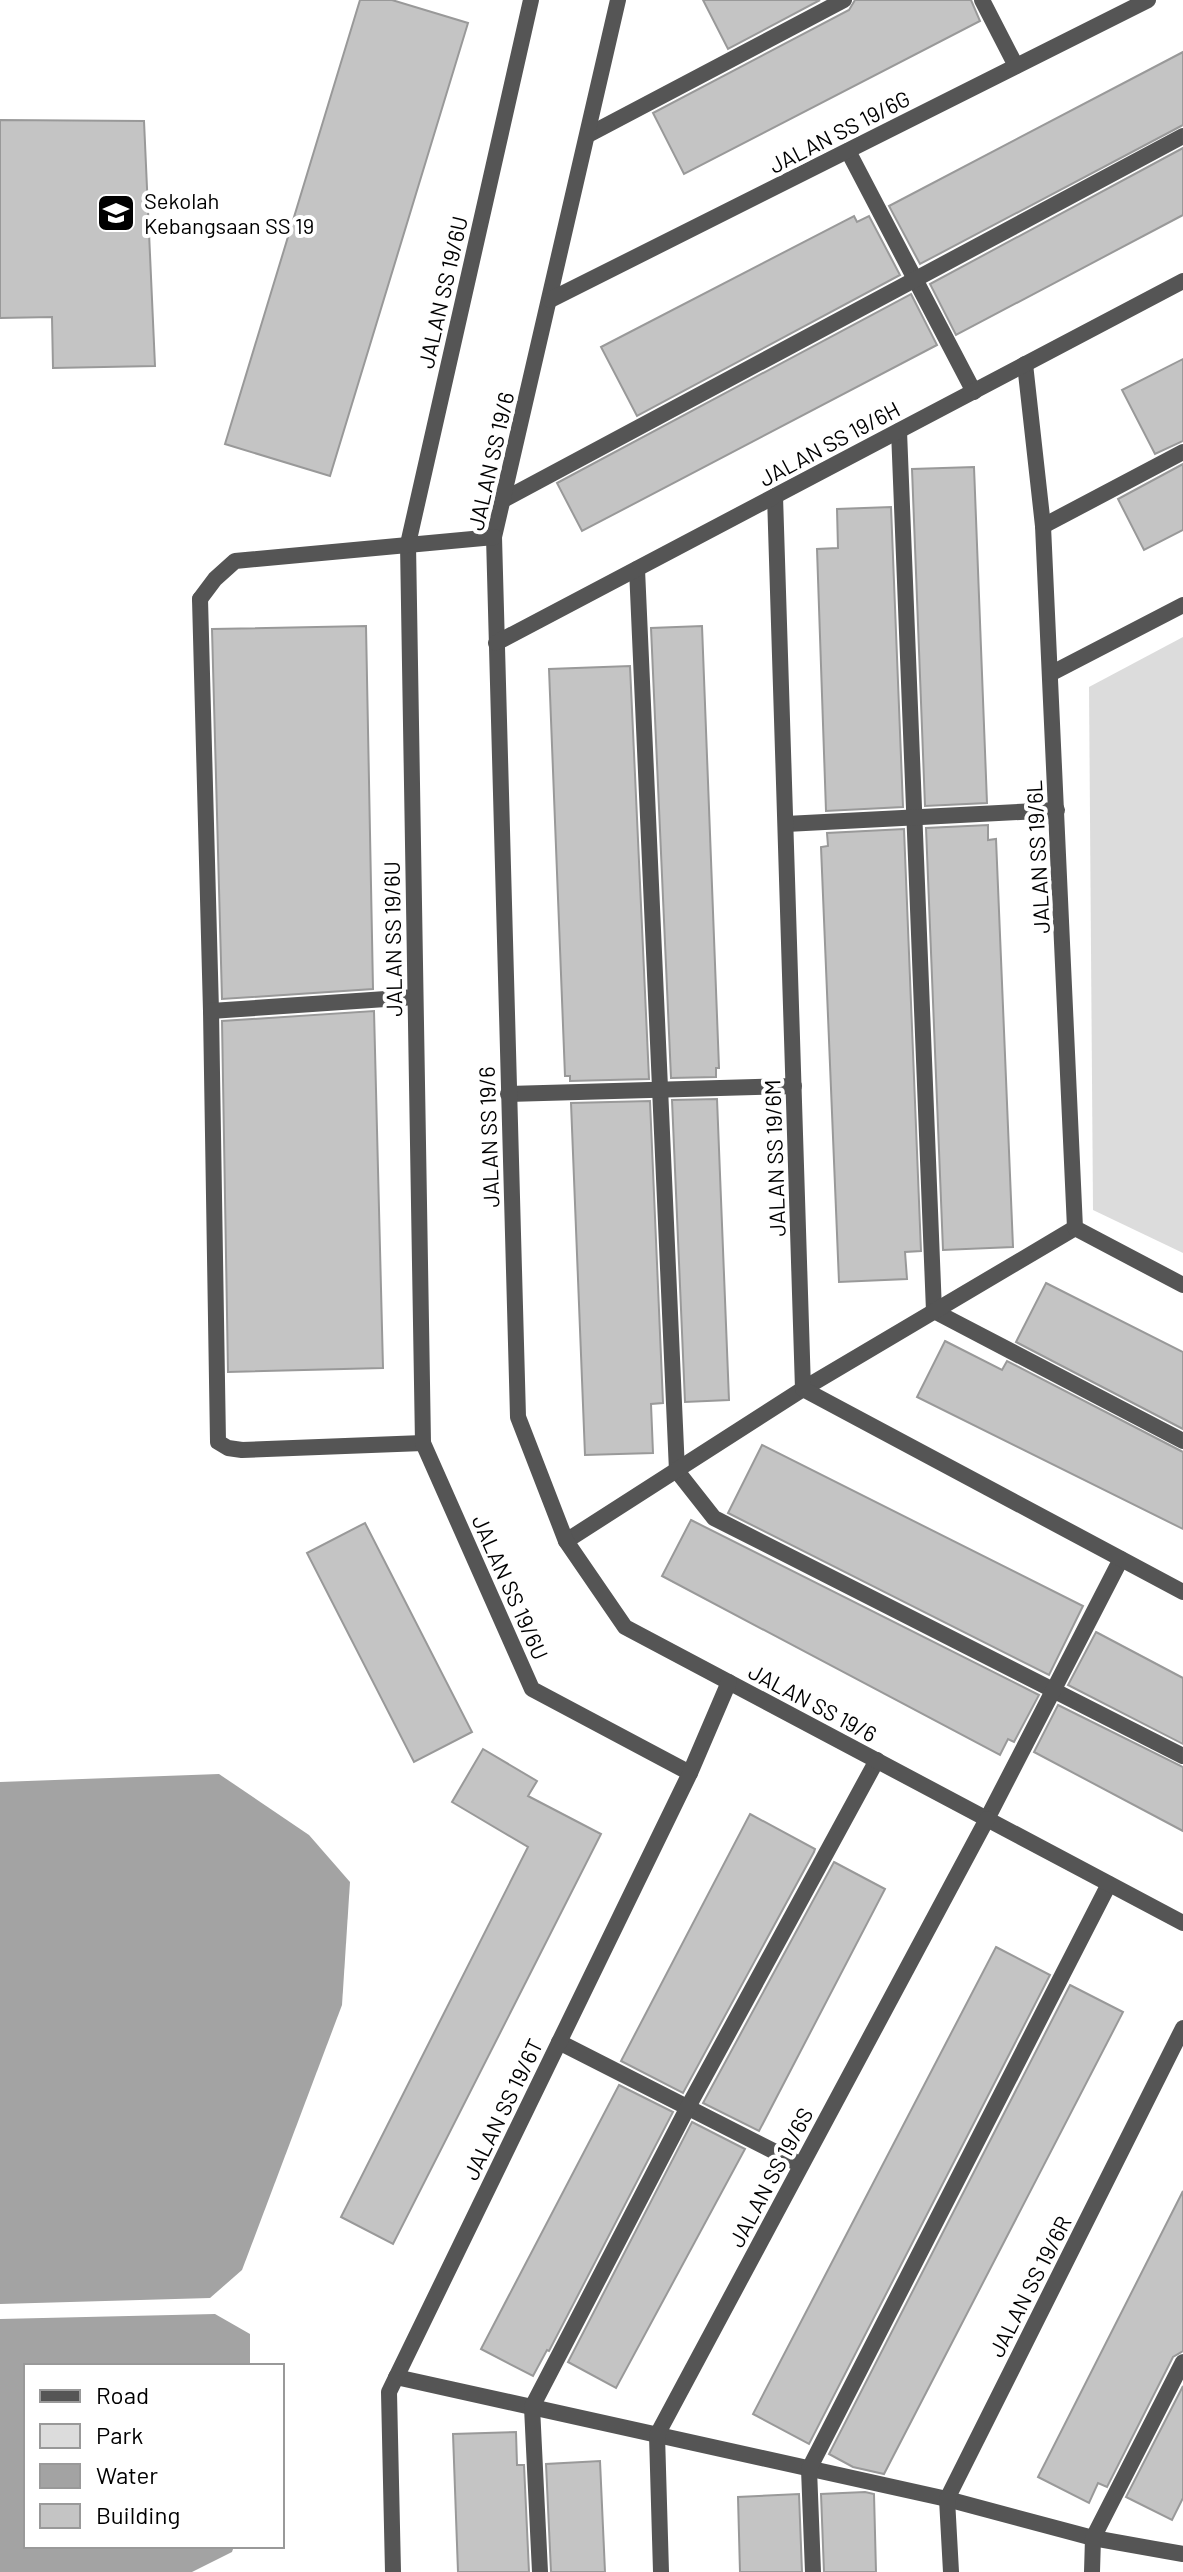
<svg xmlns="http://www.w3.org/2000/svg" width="1183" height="2572" font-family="Barlow,sans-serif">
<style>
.green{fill:#dcdcdc}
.water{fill:#a3a3a3}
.building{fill:#c4c4c4;stroke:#999;stroke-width:2}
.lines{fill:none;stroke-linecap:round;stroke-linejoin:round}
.lane{stroke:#555;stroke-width:16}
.street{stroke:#555;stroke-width:16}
.labels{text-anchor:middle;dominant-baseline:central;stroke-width:8;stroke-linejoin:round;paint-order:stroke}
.street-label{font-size:22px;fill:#000;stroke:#fff}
.poi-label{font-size:22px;fill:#000;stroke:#fff;text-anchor:start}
</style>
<rect width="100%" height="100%" fill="#fff"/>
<polygon class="green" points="1183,637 1183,1253 1093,1210 1089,687"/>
<g class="water">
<polygon points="219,1774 309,1835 350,1882 342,2005 242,2270 210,2298 0,2304 0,1782"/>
<polygon points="215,2314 250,2334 250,2366 26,2366 26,2546 234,2546 232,2552 192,2572 0,2572 0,2319"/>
</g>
<g class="building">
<polygon points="360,0 392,0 468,23 330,476 225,444"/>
<polygon points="703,0 820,0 728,49"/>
<polygon points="855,0 971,0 980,21 684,174 653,113 849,10"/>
<polygon points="1183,52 1183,125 920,264 889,206"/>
<polygon points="0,120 144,121 155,366 53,368 52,317 0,318"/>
<polygon points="1183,148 1183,215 956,335 930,284"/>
<polygon points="854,216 857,222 869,216 900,275 637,416 601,347"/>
<polygon points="911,294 937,345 582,531 557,483"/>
<polygon points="1183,359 1183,441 1155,454 1122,390"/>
<polygon points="1183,464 1183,530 1144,550 1118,499"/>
<polygon points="974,467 987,803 925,806 912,469"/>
<polygon points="891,507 903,807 826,811 817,549 838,548 837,509"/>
<polygon points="366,626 373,989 222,999 212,629"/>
<polygon points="702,626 719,1068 716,1068 716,1077 671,1078 651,628"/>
<polygon points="630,666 649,1079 570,1081 570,1076 565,1076 549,669"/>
<polygon points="988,825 988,840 996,839 1013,1247 943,1250 926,828"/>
<polygon points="904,829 921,1251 905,1252 907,1279 839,1282 821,847 828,846 827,833"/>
<polygon points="374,1011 383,1368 228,1372 222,1021"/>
<polygon points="717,1099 729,1400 685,1402 672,1100"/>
<polygon points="650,1101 663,1403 651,1404 653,1453 585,1455 571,1103"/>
<polygon points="1046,1283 1183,1352 1183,1429 1016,1342"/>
<polygon points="945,1341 1002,1370 1007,1361 1183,1452 1183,1529 917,1397"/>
<polygon points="762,1445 1083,1606 1049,1675 728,1513"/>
<polygon points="691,1520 1039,1695 1014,1742 1008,1739 1000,1755 662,1576"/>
<polygon points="365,1523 472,1732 414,1762 307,1553"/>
<polygon points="1096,1632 1183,1678 1183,1744 1068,1685"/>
<polygon points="1058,1705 1183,1767 1183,1831 1034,1752"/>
<polygon points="483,1749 537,1781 528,1796 601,1834 393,2244 341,2217 528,1847 452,1802"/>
<polygon points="750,1814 815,1849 814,1852 683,2093 621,2061"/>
<polygon points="834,1862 885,1889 759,2131 703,2103"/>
<polygon points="996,1947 1050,1975 809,2444 753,2414"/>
<polygon points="1070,1985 1123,2012 884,2474 853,2467 829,2454"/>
<polygon points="619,2085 673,2112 549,2351 547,2350 533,2376 481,2349"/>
<polygon points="692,2122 745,2149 616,2388 568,2362"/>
<polygon points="1183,2191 1183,2351 1173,2357 1107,2487 1098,2483 1089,2503 1038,2477"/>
<polygon points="1183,2386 1183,2498 1172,2520 1126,2497"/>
<polygon points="516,2432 517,2465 524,2465 529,2572 458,2572 453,2434"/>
<polygon points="600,2461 605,2572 551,2572 546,2464"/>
<polygon points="865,2492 874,2494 876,2572 824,2572 821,2494"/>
<polygon points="799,2494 802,2572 740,2572 738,2497"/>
</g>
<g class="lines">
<g class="lane">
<polyline points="982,0 1016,66"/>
<polyline points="588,135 844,0"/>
<polyline points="848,151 974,392"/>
<polyline points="899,431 934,1311 1183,1441"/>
<polyline points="503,500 1183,136"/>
<polyline points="1043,526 1183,452"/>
<polyline points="637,569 677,1471 714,1518 1183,1756"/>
<polyline points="200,599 211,1011 218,1442 228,1448 242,1450 423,1443"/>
<polyline points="786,824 1057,810"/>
<polyline points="211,1011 415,997"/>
<polyline points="508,1094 794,1086"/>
<polyline points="566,1541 803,1389 1075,1228"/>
<polyline points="987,1819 1121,1559"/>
<polyline points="559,2042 801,2165"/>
<polyline points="396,2377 947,2499 1093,2538 1183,2554"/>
<polyline points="540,2572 532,2407 688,2107 877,1760"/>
<polyline points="813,2572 809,2469 1109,1884"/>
<polyline points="1092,2572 1093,2538 1183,2362"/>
</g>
<g class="street">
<polyline points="531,0 408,544 423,1443 532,1689 690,1773"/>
<polyline points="618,0 494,537 518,1417 566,1541 625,1627 1183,1923"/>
<polyline points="550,300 1148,0"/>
<polyline points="1025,364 1043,526 1075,1228 1183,1285"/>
<polyline points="775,496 803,1389 1183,1592"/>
<polyline points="200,599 215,579 235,561 494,537"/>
<polyline points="496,643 1183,281"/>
<polyline points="1050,674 1183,605"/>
<polyline points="393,2572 389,2392 690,1773 729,1682"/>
<polyline points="661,2572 657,2435 987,1819"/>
<polyline points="951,2572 947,2499 1183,2028"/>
</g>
</g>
<defs>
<symbol id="school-square" viewBox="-11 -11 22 22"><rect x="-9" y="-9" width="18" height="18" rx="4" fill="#000" stroke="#fff"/><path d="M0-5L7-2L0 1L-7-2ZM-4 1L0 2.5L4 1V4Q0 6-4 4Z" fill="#fff"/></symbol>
</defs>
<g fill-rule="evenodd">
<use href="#school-square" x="94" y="191" width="44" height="44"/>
</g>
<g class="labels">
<g class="street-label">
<text transform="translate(839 131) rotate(-27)">JALAN SS 19/6G</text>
<text transform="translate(442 292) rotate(-77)">JALAN SS 19/6U</text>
<text transform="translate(829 443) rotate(-28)">JALAN SS 19/6H</text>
<text transform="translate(490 461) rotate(-77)">JALAN SS 19/6</text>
<text transform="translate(1037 857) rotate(-93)">JALAN SS 19/6L</text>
<text transform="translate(392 939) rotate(-91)">JALAN SS 19/6U</text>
<text transform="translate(488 1137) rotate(-92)">JALAN SS 19/6</text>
<text transform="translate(774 1158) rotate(-92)">JALAN SS 19/6M</text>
<text transform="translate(511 1587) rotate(66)">JALAN SS 19/6U</text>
<text transform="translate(813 1702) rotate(28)">JALAN SS 19/6</text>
<text transform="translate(502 2109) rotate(-64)">JALAN SS 19/6T</text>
<text transform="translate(770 2177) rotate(-62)">JALAN SS 19/6S</text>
<text transform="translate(1029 2286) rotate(-63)">JALAN SS 19/6R</text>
</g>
<g class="poi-label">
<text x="144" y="200">Sekolah<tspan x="144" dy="25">Kebangsaan SS 19</tspan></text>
</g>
</g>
<rect x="24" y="2364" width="260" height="184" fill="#ffffff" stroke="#999999" stroke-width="2"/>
<rect x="40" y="2390" width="40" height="12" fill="#555555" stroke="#999999" stroke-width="2"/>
<text x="96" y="2404" font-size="24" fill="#000000">Road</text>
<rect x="40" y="2424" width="40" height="24" fill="#dcdcdc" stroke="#999999" stroke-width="2"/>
<text x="96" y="2444" font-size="24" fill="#000000">Park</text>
<rect x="40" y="2464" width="40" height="24" fill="#a3a3a3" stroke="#999999" stroke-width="2"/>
<text x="96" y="2484" font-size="24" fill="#000000">Water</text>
<rect x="40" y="2504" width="40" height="24" fill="#c4c4c4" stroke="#999999" stroke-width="2"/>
<text x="96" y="2524" font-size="24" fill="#000000">Building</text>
</svg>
